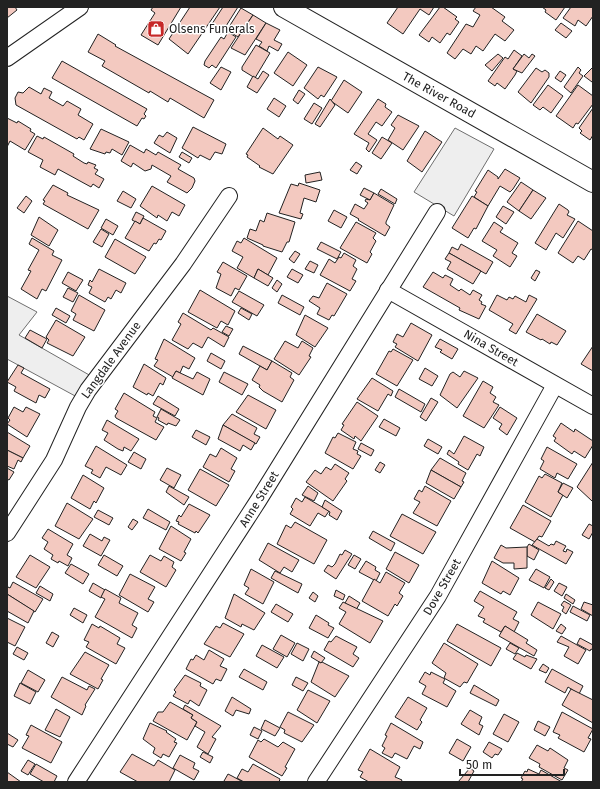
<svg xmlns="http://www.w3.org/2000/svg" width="600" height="789" font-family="'Fira Sans',sans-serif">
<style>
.green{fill:#eee;stroke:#6f6f6f}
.building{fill:#f3c9c0;stroke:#222}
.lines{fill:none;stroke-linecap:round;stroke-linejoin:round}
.minor-casing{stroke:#222;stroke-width:18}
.major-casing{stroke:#222;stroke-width:22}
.minor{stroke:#fff;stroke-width:16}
.major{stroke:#fff;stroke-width:20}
.labels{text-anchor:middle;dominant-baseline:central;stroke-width:3;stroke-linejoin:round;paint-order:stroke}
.poi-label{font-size:12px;fill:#222;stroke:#fff;text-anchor:start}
.street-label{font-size:12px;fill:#222;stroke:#fff}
</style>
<rect width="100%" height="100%" fill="#fff"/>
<g class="green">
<polygon points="455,128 494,149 454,216 414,192"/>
<polygon points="7,296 37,312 19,335 91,376 77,397 7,359"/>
</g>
<g class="building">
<polygon points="7,7 15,7 17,10 7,18"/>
<polygon points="153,7 181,7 158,45 141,35 155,13 151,10"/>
<polygon points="190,7 220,7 188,54 169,39"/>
<polygon points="223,7 238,7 221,34 210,27"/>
<polygon points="398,7 434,7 429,15 420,9 403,34 387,23"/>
<polygon points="440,7 443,7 457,17 455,19 459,22 450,35 447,33 440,43 432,37 429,42 419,35"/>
<polygon points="476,7 491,7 505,17 502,21 514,30 505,41 495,34 483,51 476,46 471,54 463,49 455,59 447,53 466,24 473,27 480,15 473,11"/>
<polygon points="542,7 565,7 556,20 545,12 546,10"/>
<polygon points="571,7 593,7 593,16 586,26 578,20 575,26 563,18"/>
<polygon points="241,8 253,15 238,37 227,30"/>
<polygon points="253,15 266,23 245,55 231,48"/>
<polygon points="266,23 280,30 274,40 282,44 278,51 269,46 267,51 259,46 262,42 256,39"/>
<polygon points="561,23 572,31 566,38 555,30"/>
<polygon points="228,32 236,37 216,68 212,65 209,68 204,65 205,61 221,37 224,39"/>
<polygon points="98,34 116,45 115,46 214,100 204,118 170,98 168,102 150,91 149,93 102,66 105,61 88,52"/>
<polygon points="256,45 270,53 255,78 242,70 242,67"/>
<polygon points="514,50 522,56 513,69 517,71 515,75 505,89 497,83 495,86 488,81 505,57 508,59"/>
<polygon points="288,52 307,65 293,86 274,73"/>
<polygon points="498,54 503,58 492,71 485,65"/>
<polygon points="524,54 529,58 532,54 535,56 522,73 513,69"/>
<polygon points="62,61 147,109 144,114 146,116 144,119 142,118 137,126 52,78"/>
<polygon points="221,67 231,72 221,90 210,83"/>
<polygon points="318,67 337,77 324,97 321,95 318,99 304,88"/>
<polygon points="578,67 581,70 579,73 583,76 571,93 564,87"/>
<polygon points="593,67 593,80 592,82 584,76"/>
<polygon points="536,68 542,72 545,70 549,73 549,77 531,103 518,92"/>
<polygon points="263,71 269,75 257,93 247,87 253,76 258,79"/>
<polygon points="560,71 566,75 561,82 555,78"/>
<polygon points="344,80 362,92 348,113 331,101"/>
<polygon points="548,85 563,96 551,113 543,107 540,110 533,105"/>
<polygon points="578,85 593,96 593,104 578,124 576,123 573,128 556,116"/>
<polygon points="29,87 41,94 44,88 52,92 49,98 63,106 67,101 81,109 78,115 93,124 84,140 79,137 77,139 16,105 15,98 18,92 23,93"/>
<polygon points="299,90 305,94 298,104 293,100"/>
<polygon points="274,98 286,106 279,117 267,109"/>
<polygon points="330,99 335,105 320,127 315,124"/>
<polygon points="378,99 386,104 385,107 392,112 382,126 376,122 368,134 377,140 369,152 366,149 369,143 354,134"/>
<polygon points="314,103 322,108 312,124 304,119"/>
<polygon points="593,108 593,135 590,140 580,133 582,131 579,128"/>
<polygon points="398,115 419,126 403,150 388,140 395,128 391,125"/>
<polygon points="7,118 17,123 18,121 31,129 30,131 35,134 25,150 10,141 7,147"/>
<polygon points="193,127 226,144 222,154 215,152 210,160 200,155 198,158 182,148"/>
<polygon points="263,128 278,139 280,136 293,145 273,174 259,167 260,166 247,157 248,155 246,154"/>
<polygon points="101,129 129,142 122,155 112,149 110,153 106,152 105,154 90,149"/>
<polygon points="425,131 442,142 422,172 407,161"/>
<polygon points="167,132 177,138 170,153 154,143 159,135 163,137"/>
<polygon points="37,136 43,139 44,137 74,154 73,156 84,163 87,164 88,162 96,165 94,168 98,170 95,174 104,179 99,188 93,184 91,187 58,169 55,175 40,167 43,160 28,152"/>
<polygon points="382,137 392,143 381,159 372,153"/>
<polygon points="130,145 144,153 146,149 156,155 158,152 181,165 178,169 194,178 195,181 192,188 187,193 167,182 171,176 152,165 151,169 145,171 133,163 131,167 121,161"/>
<polygon points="182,152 192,158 189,163 179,157"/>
<polygon points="356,162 362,166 357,174 350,170"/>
<polygon points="505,169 520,178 513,189 510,192 500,186 488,206 474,197 477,192 475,191 488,170 498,177 498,179"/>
<polygon points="320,172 322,180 306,183 305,175"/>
<polygon points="521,182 533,190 519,211 507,202"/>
<polygon points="299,183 320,190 316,202 304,198 300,213 303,214 301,219 279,213 291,184 298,186"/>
<polygon points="53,185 68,193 67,195 99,210 88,229 43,204 45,201 43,200"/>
<polygon points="152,186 185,205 179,216 172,212 167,221 158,215 157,218 140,206"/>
<polygon points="364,188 374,193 370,200 360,195"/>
<polygon points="381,189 397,199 395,204 378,194"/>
<polygon points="533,190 546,198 531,219 519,211"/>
<polygon points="123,191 136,199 131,208 117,201"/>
<polygon points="374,193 394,205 386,222 386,224 390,227 385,236 358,220 359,219 350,214 355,204 364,209 368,203 365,201 366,199 370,200"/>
<polygon points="26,196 32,201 24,213 17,208"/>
<polygon points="472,196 488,206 476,229 474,228 468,238 452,228"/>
<polygon points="559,204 568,210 569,212 567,215 575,219 563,238 556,233 546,250 535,243"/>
<polygon points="503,206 514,212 506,224 496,217"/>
<polygon points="334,210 347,217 341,228 328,221"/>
<polygon points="136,212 144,216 140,224 132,220"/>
<polygon points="267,213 295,222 289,242 287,242 282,252 263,246 263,245 247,238 250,229 256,231 260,220 264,222"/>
<polygon points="39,217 58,230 49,246 31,235"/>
<polygon points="143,218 166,231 161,240 159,239 156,244 154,243 149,251 125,238 135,221 140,224"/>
<polygon points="106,219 118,226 113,235 101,228"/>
<polygon points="578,221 593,231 593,250 591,249 584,260 578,256 573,263 558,253"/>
<polygon points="356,222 376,233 373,238 376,241 370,252 372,254 367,263 340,248"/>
<polygon points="494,222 503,228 500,232 518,243 512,253 517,256 510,267 493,256 497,250 482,241"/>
<polygon points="101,229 109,234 102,247 93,242"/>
<polygon points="32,238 54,251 52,255 62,260 46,291 42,289 37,299 21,289 31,271 28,270 39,250 29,244"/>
<polygon points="244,238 277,258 268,275 258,269 254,278 237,268 243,257 232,251 237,241 241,243"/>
<polygon points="115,239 146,257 135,274 105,257"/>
<polygon points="321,242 341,252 337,259 317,249"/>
<polygon points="461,244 493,262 486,274 449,253 452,247 458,250"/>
<polygon points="295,251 300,254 294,263 289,259"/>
<polygon points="344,253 356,260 353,266 357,269 352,279 356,281 350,291 320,275 329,259 335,263 339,257 341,258"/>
<polygon points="449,253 481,271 473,284 447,269 451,262 445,259"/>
<polygon points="310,261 318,265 314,273 305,269"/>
<polygon points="223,262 247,276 239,290 235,288 231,296 216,288 221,274 217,272"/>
<polygon points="99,269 126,283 121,293 116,290 111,299 108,297 105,302 89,293 92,287 88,285 90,280 92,282"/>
<polygon points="258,269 273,278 268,286 254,278"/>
<polygon points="292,269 303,275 298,283 287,277"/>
<polygon points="536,270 540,272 535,281 531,278"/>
<polygon points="68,272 83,280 76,291 62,283"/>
<polygon points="433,272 443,278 445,275 453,279 450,285 459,291 461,289 470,295 473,290 482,295 479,300 482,302 481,304 486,306 479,319 459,310 460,308 423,287"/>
<polygon points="277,280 282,284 277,292 272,288"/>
<polygon points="327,283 347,294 334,316 332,315 329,320 317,314 320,308 309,301 313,296 319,298"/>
<polygon points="68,288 78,293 73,302 63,297"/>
<polygon points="200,290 235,311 228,325 221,321 217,328 188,312"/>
<polygon points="239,291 264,305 257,316 232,302"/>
<polygon points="79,295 105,310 94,331 73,320 76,314 71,311"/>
<polygon points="282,295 304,307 300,315 278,303"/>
<polygon points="497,295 507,300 509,297 513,299 515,296 526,302 529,295 537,299 516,334 509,330 513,324 489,310"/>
<polygon points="56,308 70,316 66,323 52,315"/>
<polygon points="241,308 252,314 249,320 238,313"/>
<polygon points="183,313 211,330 213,328 229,337 224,347 208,337 202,348 193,343 188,349 172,340 181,324 178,322"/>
<polygon points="537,314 566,331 557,345 551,342 550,344 542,339 541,340 526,332"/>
<polygon points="305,315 328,328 315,347 296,335"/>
<polygon points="56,320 85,337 73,356 47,343 49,340 46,337"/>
<polygon points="411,323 432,335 418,361 395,347 397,344 393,342 397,334 403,337"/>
<polygon points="226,326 233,329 229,336 222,332"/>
<polygon points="30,330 47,339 42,348 25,338"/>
<polygon points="164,339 195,358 189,369 183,366 180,373 176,371 173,377 154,366 158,360 155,359"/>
<polygon points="440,339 458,349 452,359 440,352 442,350 435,347"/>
<polygon points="285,341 298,348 302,341 313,348 309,356 311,357 299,375 274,359"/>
<polygon points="243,346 272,361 267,370 239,354"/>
<polygon points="593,346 593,371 581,364"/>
<polygon points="393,349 413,360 397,386 376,374 389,351 391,352"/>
<polygon points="211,353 225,361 221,369 207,361"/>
<polygon points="272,361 292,373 290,377 294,380 282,402 263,391 259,387 260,385 252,380 260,366 267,370"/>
<polygon points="144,364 166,378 163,385 160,383 153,396 148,393 147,395 133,387"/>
<polygon points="18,365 24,368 21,373 50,389 45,398 39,395 36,403 14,391 16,387 7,382"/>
<polygon points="425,368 438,376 432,386 419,379"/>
<polygon points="176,371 193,379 197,372 210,379 203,395 172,378"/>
<polygon points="464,371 478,378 457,408 440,395 450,374 453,372 460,377"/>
<polygon points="224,372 248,384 242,395 219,382"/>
<polygon points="372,378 393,391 391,396 388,394 378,411 357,399"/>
<polygon points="483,381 493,387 490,393 496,397 493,402 499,405 484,428 463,416"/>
<polygon points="399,389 425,404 421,412 395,397"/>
<polygon points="124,393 155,412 153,416 157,418 155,422 164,427 156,440 116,418 115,416 118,411 115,409"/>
<polygon points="248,395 276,410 266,429 236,412"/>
<polygon points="158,396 179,409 175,416 153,404"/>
<polygon points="431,398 438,402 426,421 420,417"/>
<polygon points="357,402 378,416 361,441 355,436 354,439 341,430 344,425 342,424"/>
<polygon points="14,407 23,412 26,407 40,414 27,437 7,424 10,420 8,418"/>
<polygon points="500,407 517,418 507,435 499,429 502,424 493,418"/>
<polygon points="161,409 180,420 176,426 168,423 167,425 158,420 159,418 157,417"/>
<polygon points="232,414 257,428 254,434 260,437 256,444 223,425"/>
<polygon points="384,419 400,428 396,436 379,427"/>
<polygon points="107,420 139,439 131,451 124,447 123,451 118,449 104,440 108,433 102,430"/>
<polygon points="561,423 574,432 575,429 593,441 593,445 585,458 574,451 572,454 554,441 556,438 553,436"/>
<polygon points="223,425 255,443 251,450 243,445 240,451 218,439"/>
<polygon points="196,430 210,437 206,445 192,437"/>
<polygon points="7,432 30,446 23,458 7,450"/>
<polygon points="338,433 356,442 353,449 358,451 357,454 361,456 353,469 325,453 333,437 335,438"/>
<polygon points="464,436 484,447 480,456 477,454 468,470 458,464 459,462 447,454 449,450 454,454"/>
<polygon points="428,439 442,447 438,454 424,446"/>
<polygon points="361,443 374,450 371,456 358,449"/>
<polygon points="96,446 127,465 121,475 106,467 100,478 91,473 93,470 85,466"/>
<polygon points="547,447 577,464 568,479 557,473 555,478 540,469 544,461 541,459"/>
<polygon points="221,448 237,458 231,469 235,471 229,482 203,467 210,454 216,457"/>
<polygon points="7,450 23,458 21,462 18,460 14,469 7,466"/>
<polygon points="134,452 146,459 141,469 128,462"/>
<polygon points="440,458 466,473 462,481 464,482 461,487 431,470"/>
<polygon points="380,462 385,465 380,473 375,470"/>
<polygon points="593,462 593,501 592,501 577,487"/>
<polygon points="335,464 349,473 345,479 347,481 333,501 306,482 315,470 321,474 326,467 331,470"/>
<polygon points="7,468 14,472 9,480 7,479"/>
<polygon points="167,468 181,475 174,488 160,480"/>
<polygon points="200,469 229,485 216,506 188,490"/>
<polygon points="431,470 461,487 454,499 426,483"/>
<polygon points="545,474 562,483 558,492 563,495 551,517 525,502 539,476 542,478"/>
<polygon points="83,475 104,488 96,503 94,501 90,509 71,498"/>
<polygon points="563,483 573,488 567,498 558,492"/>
<polygon points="169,486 189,497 184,505 166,492"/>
<polygon points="308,486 318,493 314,501 302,495"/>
<polygon points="425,486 451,501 437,526 413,513 420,502 414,499 419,490 422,492"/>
<polygon points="305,497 329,511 325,517 318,513 310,526 290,514 293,509 291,507 296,498 302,502"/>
<polygon points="325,500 342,511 337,520 329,515 330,512 322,507"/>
<polygon points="67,503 93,519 79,539 55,526"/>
<polygon points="189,504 210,515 198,533 196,531 195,533 178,524 179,522 176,521 179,515 181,517"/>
<polygon points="523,505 551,521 542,537 539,536 535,542 510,528"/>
<polygon points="148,509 170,522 166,530 143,518"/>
<polygon points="98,510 113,518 109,525 94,517"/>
<polygon points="402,514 436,532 423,554 390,536"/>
<polygon points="133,519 138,522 132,530 128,527"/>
<polygon points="295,522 327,540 314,564 277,544 286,525 291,528"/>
<polygon points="589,524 593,526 593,532 589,539 582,535"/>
<polygon points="171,526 191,539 184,552 186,553 181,561 159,549"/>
<polygon points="48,529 73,544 67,555 72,558 68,566 59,561 58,563 51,559 53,555 44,549 48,542 42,538"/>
<polygon points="373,531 395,543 391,551 369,538"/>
<polygon points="90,534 102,541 104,537 110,540 101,556 83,546"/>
<polygon points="537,539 549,546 551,544 554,545 556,541 566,546 563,551 566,552 567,549 573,552 566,564 532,545"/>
<polygon points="268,543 299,560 292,572 284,567 280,573 259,560"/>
<polygon points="529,544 539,550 534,560 527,556 527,547"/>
<polygon points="501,545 506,548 527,547 527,568 514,569 514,563 503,563 494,558"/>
<polygon points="345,550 352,554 336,579 324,571 328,565 332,567 335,564 340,554 342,555"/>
<polygon points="395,552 419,565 409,583 386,569"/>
<polygon points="30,555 50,567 36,588 16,577"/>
<polygon points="104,555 123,566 117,576 98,565"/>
<polygon points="150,555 161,561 164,556 174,562 172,567 176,570 166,587 140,572"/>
<polygon points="354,555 361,559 355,569 348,565"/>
<polygon points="366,561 376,567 375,570 380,573 376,581 359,572"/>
<polygon points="492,561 519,578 510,595 503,591 501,594 482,583"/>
<polygon points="71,564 89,574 83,584 65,573"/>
<polygon points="251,569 274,582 263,604 245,594 249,588 244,585"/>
<polygon points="536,569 550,577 544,588 529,580"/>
<polygon points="275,571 302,584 298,593 271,578"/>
<polygon points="386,572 405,583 399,593 403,596 397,606 395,604 388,616 362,601 374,579 380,583"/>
<polygon points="130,574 155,587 148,599 154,602 148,612 119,595"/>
<polygon points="551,579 554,582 549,590 545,588"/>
<polygon points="13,582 43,599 35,612 7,594 7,589 8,587 10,588"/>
<polygon points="93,583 105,590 101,598 89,591"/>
<polygon points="559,583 567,587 562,596 554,591"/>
<polygon points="40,586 53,594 50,601 36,593"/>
<polygon points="105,589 121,598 119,603 138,613 132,625 137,628 132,638 95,617 105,599 101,597"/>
<polygon points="336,590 345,595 343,600 334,596"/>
<polygon points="480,591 517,612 513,619 519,622 514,632 505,626 501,632 483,622 485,619 478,616 484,607 474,601"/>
<polygon points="313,592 318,596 315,602 309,598"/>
<polygon points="7,594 34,611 28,623 7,611"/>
<polygon points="234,594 265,613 254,630 242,624 241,627 225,618"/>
<polygon points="566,594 575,600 573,604 564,598"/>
<polygon points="349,596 360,603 356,610 345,603"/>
<polygon points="564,601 571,605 566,614 562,611 564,607 561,605"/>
<polygon points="343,602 383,621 370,643 339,624 346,612 339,608"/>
<polygon points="538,602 561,614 553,629 531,615"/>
<polygon points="584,602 593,605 593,616 581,609"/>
<polygon points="276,604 293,614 288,622 271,612"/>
<polygon points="573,606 590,615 587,621 570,612"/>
<polygon points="74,608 87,615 83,623 70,615"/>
<polygon points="316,615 329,623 328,625 334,628 328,638 309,628"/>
<polygon points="7,618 25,627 15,646 7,642"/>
<polygon points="223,623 244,634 230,657 204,644 216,626 220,628"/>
<polygon points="92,624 99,628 100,626 120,638 117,644 125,648 116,664 86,647 89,642 84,640"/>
<polygon points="457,624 501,648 491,666 447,641"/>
<polygon points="561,624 566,628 562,634 556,631"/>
<polygon points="505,626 528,640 526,643 537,650 534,656 499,636"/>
<polygon points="52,632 59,636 53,647 46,643"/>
<polygon points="281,635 295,643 287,657 273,649"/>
<polygon points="336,636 357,647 353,654 359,658 353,667 324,650 329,641 331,642"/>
<polygon points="561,636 586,650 578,664 564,656 569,647 557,642"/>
<polygon points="580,638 593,645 593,650 591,649 590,651 577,644"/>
<polygon points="297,643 309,649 303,661 291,654"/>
<polygon points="444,643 478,664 467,683 464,682 460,687 444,678 446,673 432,663"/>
<polygon points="510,643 519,648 515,654 506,649"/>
<polygon points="262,645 284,657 277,668 256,656"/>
<polygon points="17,647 28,653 24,660 13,654"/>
<polygon points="209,650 224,659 220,666 227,669 221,681 216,679 213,684 186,669 191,659 193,660 196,655 204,660"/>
<polygon points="314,651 325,658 321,663 311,657"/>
<polygon points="85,652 109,665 101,679 103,680 98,689 70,674"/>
<polygon points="517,653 525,657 526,655 537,659 531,669 513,659"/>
<polygon points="319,662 321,663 322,662 349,676 335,697 311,682"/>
<polygon points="543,664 549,668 546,673 539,670"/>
<polygon points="244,669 267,682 263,690 239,677"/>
<polygon points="552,669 583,686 579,694 568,687 565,693 545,682"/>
<polygon points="28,670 45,680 38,692 21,683"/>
<polygon points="425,672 430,675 431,672 445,679 443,683 456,691 447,707 422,694 426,686 419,682"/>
<polygon points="185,675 201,683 200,686 207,690 199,706 190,700 188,704 173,696 176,692 174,690"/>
<polygon points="62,677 87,690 89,686 95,689 85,705 86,706 82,715 51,697"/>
<polygon points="296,677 308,683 303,691 292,685"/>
<polygon points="20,683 36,692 30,704 14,696"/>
<polygon points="474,685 499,700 496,706 470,693"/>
<polygon points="571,689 593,700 593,723 562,705"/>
<polygon points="308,690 330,701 317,723 297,710"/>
<polygon points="232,697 251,709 249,714 236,710 233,716 225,711"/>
<polygon points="408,697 427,708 420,720 422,722 417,730 395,717"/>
<polygon points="170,702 193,715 191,718 197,722 187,740 153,721 158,712 163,712"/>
<polygon points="185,705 221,726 212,737 216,739 208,754 197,747 205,732 195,726 197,722 191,718 193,715 183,709"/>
<polygon points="56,709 70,717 60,737 45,730"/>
<polygon points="470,710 482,717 479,724 483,726 479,735 461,724"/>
<polygon points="288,712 314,725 302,742 284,733 285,730 280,727"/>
<polygon points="562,712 593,729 588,738 591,739 584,752 558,738 560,735 553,732"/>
<polygon points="504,714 519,722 508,742 493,734"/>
<polygon points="265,720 280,728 275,736 261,729"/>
<polygon points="538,721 550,727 545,736 534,730"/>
<polygon points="150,723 167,731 166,732 176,739 174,742 177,743 169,757 163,754 161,758 153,753 155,748 143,739"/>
<polygon points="391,723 423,742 420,749 414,746 407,759 395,753 392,758 382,753 385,748 382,746 387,736 385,735"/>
<polygon points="31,725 62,742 51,763 22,748 29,736 26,735"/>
<polygon points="254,727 262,731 258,739 250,735"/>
<polygon points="7,733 18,740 13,747 7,744"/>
<polygon points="264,739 278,747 283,742 295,749 285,767 287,768 282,776 249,757 258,740 261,742"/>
<polygon points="457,739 471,747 463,761 449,753"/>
<polygon points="489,742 502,749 498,755 495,754 492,758 483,752"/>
<polygon points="537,745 548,751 550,748 568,760 564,768 568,770 562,780 539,767 540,764 529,758"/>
<polygon points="370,749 400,767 395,777 402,780 401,782 369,782 360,777 363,772 358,770"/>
<polygon points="203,752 213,757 210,763 200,757"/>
<polygon points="132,754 154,766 158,760 175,770 169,782 138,782 120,772"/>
<polygon points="180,755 195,763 193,768 199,771 194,780 173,768"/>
<polygon points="28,760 35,764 28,775 21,771"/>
<polygon points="36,764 57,776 54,782 44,782 30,774"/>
<polygon points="253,764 280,779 279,782 244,782 237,778 242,769 248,772"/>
<polygon points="470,768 474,771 468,782 458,782"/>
<polygon points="528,769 539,774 541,770 562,782 521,782 523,779 521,778 525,771 527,772"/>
<polygon points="7,772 21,782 7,782"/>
<polygon points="228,774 232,776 243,782 226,782 224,781"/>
</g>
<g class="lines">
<defs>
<g id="minor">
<polyline points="7,58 80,7"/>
<polyline points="388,290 593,406"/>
<polyline points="7,533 54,460 78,407 88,390 183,264 229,196"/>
<polyline points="76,782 258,501 437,212"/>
<polyline points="316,782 438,596 555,385"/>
</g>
<polyline id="major" points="284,7 593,182"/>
</defs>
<use href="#minor" class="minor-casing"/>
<use href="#major" class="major-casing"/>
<use href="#minor" class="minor"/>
<use href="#major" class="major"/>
</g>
<defs>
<symbol id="shop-square" viewBox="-11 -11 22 22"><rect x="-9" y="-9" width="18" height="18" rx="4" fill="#c62828" stroke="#fff"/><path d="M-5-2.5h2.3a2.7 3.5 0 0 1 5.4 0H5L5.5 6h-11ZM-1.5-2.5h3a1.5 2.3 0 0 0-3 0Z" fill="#fff"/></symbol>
</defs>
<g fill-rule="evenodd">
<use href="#shop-square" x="146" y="19" width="20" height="20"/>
</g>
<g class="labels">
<g class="poi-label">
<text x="169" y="29">Olsens Funerals</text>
</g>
<g class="street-label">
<text transform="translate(439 95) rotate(29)">The River Road</text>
<text transform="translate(491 348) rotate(30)">Nina Street</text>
<text transform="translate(111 360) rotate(-54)">Langdale Avenue</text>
<text transform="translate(259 499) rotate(-58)">Anne Street</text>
<text transform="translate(442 587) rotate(-60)">Dove Street</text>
</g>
</g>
<rect width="600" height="789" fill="none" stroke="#222222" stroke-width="16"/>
<path d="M460 769v6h104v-6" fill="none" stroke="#222222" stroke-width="2"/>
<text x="466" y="769" font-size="12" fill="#222222" stroke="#ffffff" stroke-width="3" paint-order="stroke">50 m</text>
</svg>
